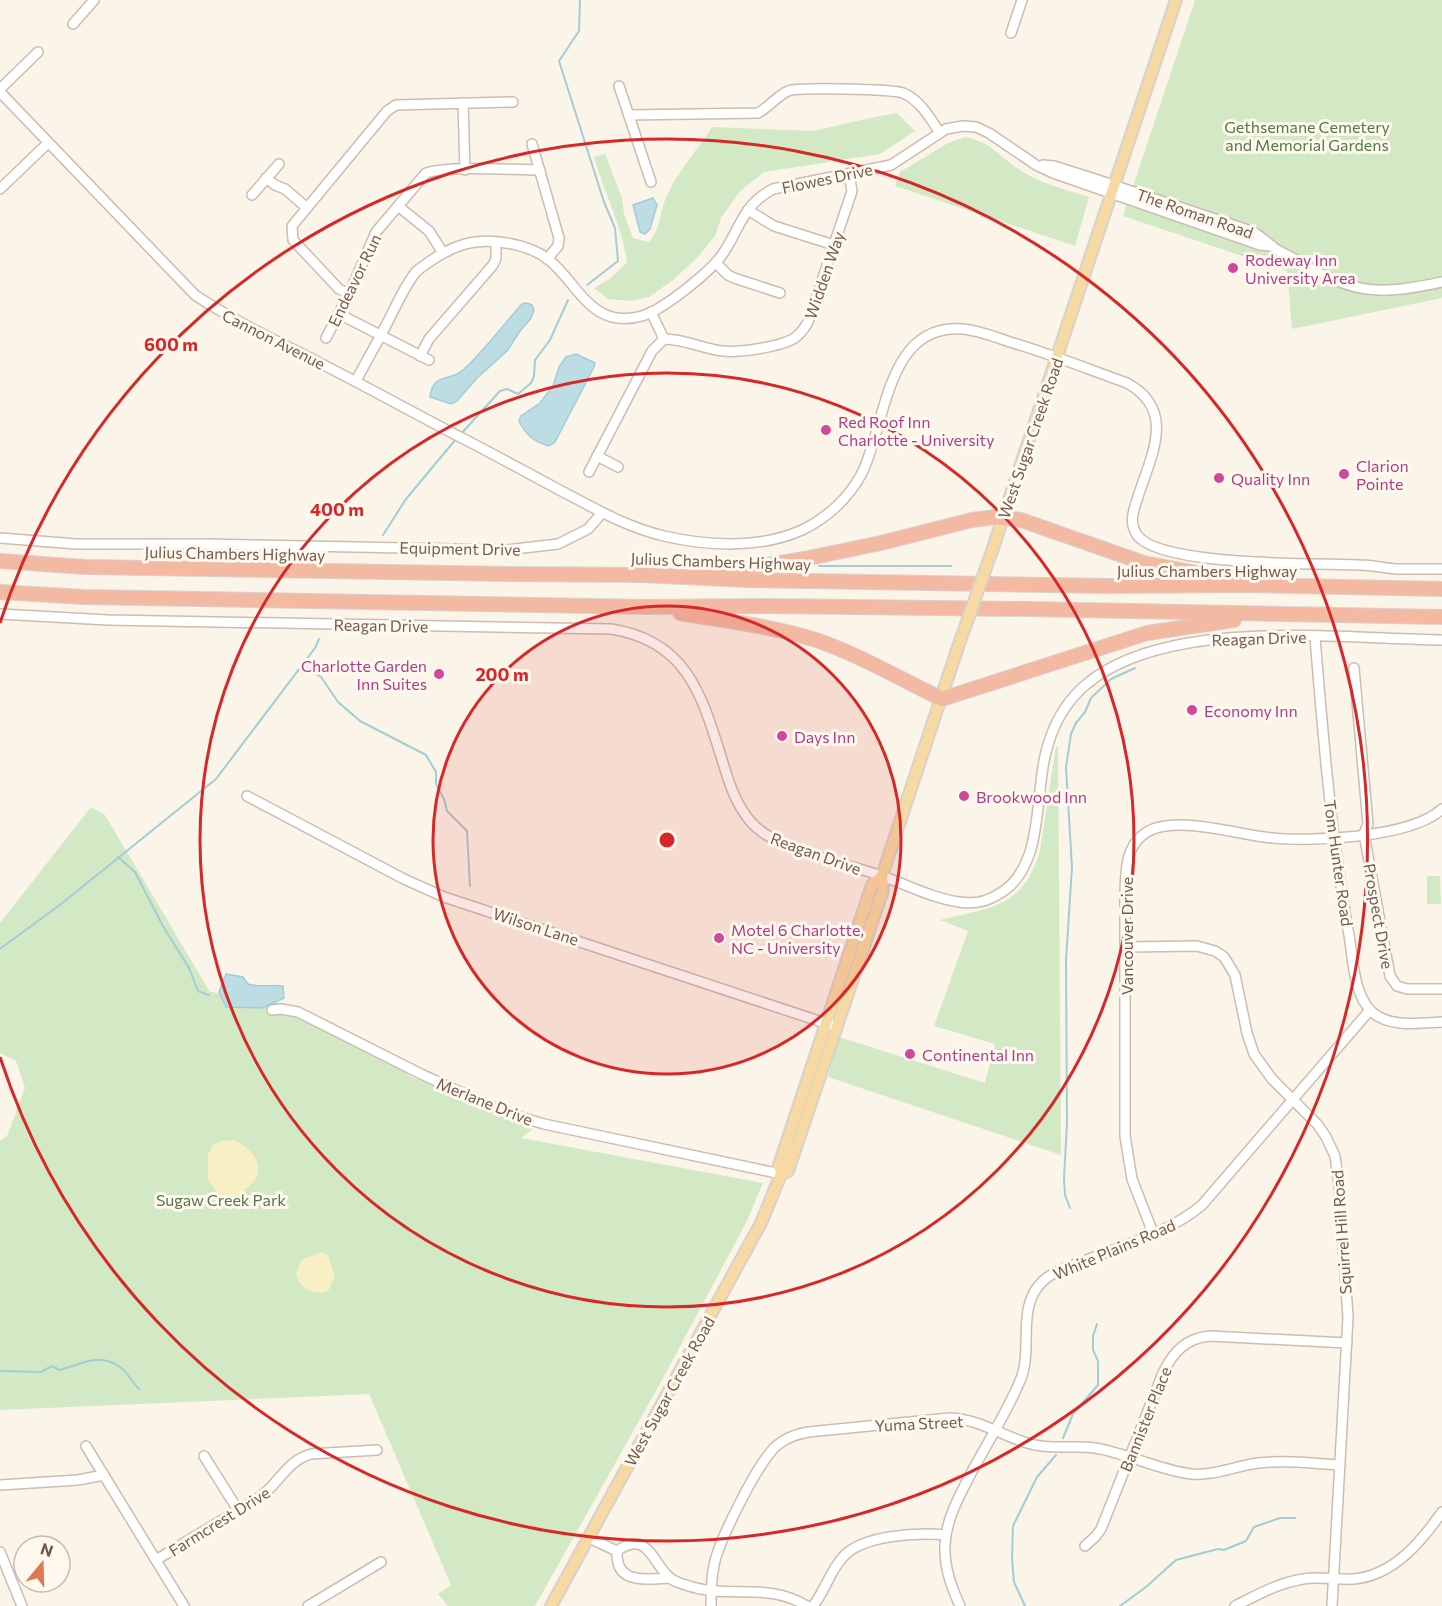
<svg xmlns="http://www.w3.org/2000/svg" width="1442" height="1606" font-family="Commissioner,sans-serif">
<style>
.green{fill:#d3e9c6}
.sand{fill:#f9efc4}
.water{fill:#bddde4;stroke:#a3ccd6;stroke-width:1.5}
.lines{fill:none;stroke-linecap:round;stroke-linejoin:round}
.stream{stroke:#a3ccd6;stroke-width:2}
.minor-casing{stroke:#cdbdae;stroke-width:12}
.major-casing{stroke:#d8d1cd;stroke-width:14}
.highway-casing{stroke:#d8d1cd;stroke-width:16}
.minor{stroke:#fff;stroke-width:9}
.major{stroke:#f7daa3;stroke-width:10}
.highway{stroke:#f3b9a2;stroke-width:14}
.major-bridge-casing{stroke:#d8d1cd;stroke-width:14;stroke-linecap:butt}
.major-bridge{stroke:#f7daa3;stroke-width:10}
.ring{fill:none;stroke:#d62828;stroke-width:3}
.hotel-dot{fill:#d1479c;stroke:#fef8ee;stroke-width:2}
.labels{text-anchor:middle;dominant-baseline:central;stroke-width:6;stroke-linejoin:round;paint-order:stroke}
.park-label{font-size:16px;fill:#537945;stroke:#fef8ee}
.street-label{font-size:16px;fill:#745c4d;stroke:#fef8ee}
.hotel-label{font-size:16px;fill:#b23c85;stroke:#fef8ee;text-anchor:start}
.centre{fill:#d62828;stroke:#fef8ee;stroke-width:3}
.ring-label{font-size:18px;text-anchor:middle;font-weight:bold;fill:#d62828;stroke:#fef8ee;stroke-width:6;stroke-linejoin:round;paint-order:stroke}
</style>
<rect width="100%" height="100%" fill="#fbf4e8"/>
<g class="green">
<polygon points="1195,0 1442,0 1442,298 1292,329 1287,271 1123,216"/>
<path d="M897 113 915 131 880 154 764 172 740 191 721 218 715 236 697 258 673 280 649 297 631 301 608 299 594 288 611 278 627 262C622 226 604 192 594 157L605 154 622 198 624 214 633 238 649 242C660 230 659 217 664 203 674 175 697 151 712 127L813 131 870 118Z"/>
<path d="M965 137C992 142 998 156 1020 170 1040 184 1066 189 1089 197L1075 246 895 186 900 172 948 143Z"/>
<path d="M1056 746 1058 747 1061 1155 828 1077 839 1037 985 1083 995 1044 934 1026 968 931 940 920C990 908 1024 908 1040 850Z"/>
<polygon points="91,807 105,815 210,992 286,1004 412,1064 407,1075 533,1129 521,1138 763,1183 746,1223 662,1380 535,1606 448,1606 438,1594 451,1585 369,1394 0,1410 0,1141 7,1136 25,1088 16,1061 0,1053 0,923"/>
<polygon points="1427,876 1440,876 1441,904 1427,904"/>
</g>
<g class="sand">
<path d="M234 1140C256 1150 270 1173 245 1189 241 1192 237 1196 233 1196 229 1197 223 1196 219 1195L208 1180V1155L213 1145 221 1141Z"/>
<path d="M322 1252 328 1255 335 1276 329 1290C316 1296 308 1291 299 1282L296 1274 301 1260Z"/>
</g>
<g class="water">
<polygon points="653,198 657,205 650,229 645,234 640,232 633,205"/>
<path d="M527 303 532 305 534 310 531 318 520 331 507 351 477 378 457 401 451 404 430 397C433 372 450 382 463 370 484 351 503 325 522 304Z"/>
<path d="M576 354 595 363 594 367 555 442 549 446C534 442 526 435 519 421L521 416 540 403 553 386 559 367 566 357Z"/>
<path d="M226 974 243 977 248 984C261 988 270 984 283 986L284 998 262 1008 226 1007 219 992Z"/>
</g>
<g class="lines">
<g class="stream">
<polyline points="580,0 579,31 559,61 604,202 615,228 618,261 587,285"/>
<polyline points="460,435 500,391 507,389 518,394 531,383 534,376 535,360 550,340 568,300"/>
<polyline points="383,535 406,499 456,439"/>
<polyline points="819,566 951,566"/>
<polyline points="302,665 321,677 338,702 360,721 426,755 436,772 436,784 444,799 447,811 467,831 470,886"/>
<polyline points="118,857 135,872 164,928 189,968 198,991 209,995"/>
<polyline points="0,949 61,904 216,779 315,648 319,639"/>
<polyline points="1070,1208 1065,1195 1064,1178 1067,1123 1066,960 1072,867 1066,767 1071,734 1076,723 1085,712 1091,698 1111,679 1135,668"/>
<path d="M0 1371 41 1372 52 1366 60 1370C83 1364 98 1352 120 1367 127 1372 133 1383 139 1389"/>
<polyline points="1063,1438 1073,1414 1098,1385 1098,1361 1093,1350 1093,1336 1097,1324"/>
<polyline points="1025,1606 1014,1582 1012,1559 1013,1526 1037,1477 1056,1455"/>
<polyline points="1120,1606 1146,1587 1176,1560 1218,1549 1224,1550 1246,1541 1254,1527 1280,1518 1295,1518"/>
</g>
<defs>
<g id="minor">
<polyline points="73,24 94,0"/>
<polyline points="1011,33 1022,0"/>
<polyline points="619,86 651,182"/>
<polyline points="0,89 38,52"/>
<path d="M0 92 195 295C234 321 277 341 318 362 367 387 414 413 462 438 499 457 535 477 571 496 601 512 630 528 664 536 707 546 760 549 802 530 827 518 849 498 862 473 886 425 886 323 962 329 978 330 995 337 1010 342 1050 354 1088 369 1127 383 1178 411 1150 457 1137 500 1133 512 1129 523 1137 535 1160 567 1319 563 1360 565 1372 565 1384 568 1396 569 1412 569 1427 569 1442 569"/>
<polyline points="463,103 465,170"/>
<path d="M629 115 758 113C769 107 777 96 788 91 796 87 892 89 903 93 920 100 930 118 940 133"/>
<polyline points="532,144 559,238 558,246 547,259"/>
<path d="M1043 165 1054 166 1095 179 1251 231C1260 235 1265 241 1273 247 1281 253 1292 257 1301 263 1355 295 1382 295 1442 282"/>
<polyline points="266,178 275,185 285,189 307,208"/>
<polyline points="0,189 48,143"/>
<polyline points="252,195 279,164"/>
<polyline points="398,206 429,231 443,253"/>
<polyline points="748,210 774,226 834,245"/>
<polyline points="716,263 728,275 734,278 780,293"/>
<polyline points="349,294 339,289 293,240 292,226 387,111 396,105 513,102"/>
<polyline points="651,312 664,339"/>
<polyline points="339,314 429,360"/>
<path d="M326 338 349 294 376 232 426 173C454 165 509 170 540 170"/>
<polyline points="420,356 429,339 493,265 496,258 496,243"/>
<path d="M356 381C365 363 375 347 384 329 394 311 402 290 415 273 418 269 424 266 429 262 440 254 452 248 465 244 489 237 528 244 548 259 579 284 591 330 642 316 663 310 713 270 724 252 741 226 743 205 773 189L891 165 946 129 963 126 976 127 989 133 1036 165 1053 173 1260 245 1272 246"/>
<polyline points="597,456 618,467"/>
<path d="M589 472 652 351 664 339C685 339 703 349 723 351 739 353 778 347 793 339 800 335 804 329 808 322L852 191 849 174"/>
<polyline points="0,538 76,544 203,544 506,550 558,544 588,529 602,513"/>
<path d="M0 614 108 620 611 629C690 641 703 700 724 766 730 786 737 806 751 822 775 850 843 863 879 875 906 884 931 898 959 902 972 904 986 902 997 895 1045 870 1034 797 1046 752 1052 728 1063 706 1081 689 1159 615 1341 639 1442 640"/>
<path d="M1315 637C1323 736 1331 836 1349 935 1353 958 1353 994 1372 1012 1390 1028 1420 1023 1442 1022"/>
<polyline points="1354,668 1368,824 1364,834 1390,976 1397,986 1407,989 1442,989"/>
<polyline points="247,796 404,879 444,897 837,1027"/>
<polyline points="1126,947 1197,946 1215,951 1224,957 1235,975 1247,1033 1254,1054 1272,1079 1318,1125 1326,1137 1335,1156 1339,1185 1348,1317 1332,1606"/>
<polyline points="272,1010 281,1009 298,1012 421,1074 504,1112 544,1124 781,1174"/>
<path d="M1153 1233 1132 1179 1125 1136V892C1126 871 1125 848 1144 834 1170 814 1233 833 1264 837 1306 843 1411 838 1442 809"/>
<polyline points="86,1446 184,1606"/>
<polyline points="204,1456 238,1510"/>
<polyline points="0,1485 78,1480 104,1475"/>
<polyline points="589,1538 617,1551"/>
<path d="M1085 1546 1096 1536 1101 1529 1163 1373C1173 1352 1186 1338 1210 1336L1347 1343"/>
<path d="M617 1551C647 1529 652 1562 669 1577 674 1582 680 1583 686 1585 728 1600 766 1581 807 1606"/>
<path d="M617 1551C615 1585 646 1579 670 1578"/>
<polyline points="0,1552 22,1606"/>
<path d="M156 1560 260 1497C279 1483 288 1460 311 1454L377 1450"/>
<polyline points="308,1606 381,1562"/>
<path d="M711 1606C711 1592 711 1579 714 1565 719 1540 757 1465 775 1447 784 1439 796 1434 808 1432L950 1418C980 1419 1003 1437 1031 1444 1052 1450 1074 1445 1095 1448 1127 1453 1158 1470 1191 1474 1215 1476 1235 1466 1258 1463 1285 1460 1313 1463 1340 1465"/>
<path d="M813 1606C825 1591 830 1571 843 1557 862 1535 918 1532 946 1535"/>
<path d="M960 1606C951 1586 944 1567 945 1545 946 1520 958 1499 969 1477 986 1445 1006 1414 1020 1381 1034 1349 1015 1307 1043 1281 1054 1271 1070 1266 1084 1261 1123 1245 1169 1233 1202 1205L1370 1010"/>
<path d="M1235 1606C1257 1595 1278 1583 1303 1579 1319 1576 1337 1580 1353 1579 1393 1576 1421 1542 1442 1512"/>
</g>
<g id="major">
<polyline points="993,548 1176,0"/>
<polyline points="781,1174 788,1171 883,890 882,876 958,647"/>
<polyline points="551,1606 761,1223 781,1174 779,1165 872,885 882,876"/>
</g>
<g id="highway">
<polyline points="0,561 85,567 507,574 642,575 748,580 1108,586 1248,585 1442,589"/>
<polyline points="704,571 763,566 804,559 881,543 972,520 995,517 1021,520 1144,563 1228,579"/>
<polyline points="0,592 84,597 646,607 768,606 1028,609 1442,617"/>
<path d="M680 613C725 621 772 626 816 640 860 655 900 679 942 699L1147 633 1234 620"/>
</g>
</defs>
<use href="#minor" class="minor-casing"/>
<use href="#major" class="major-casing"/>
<use href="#highway" class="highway-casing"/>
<use href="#minor" class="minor"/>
<use href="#major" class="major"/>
<use href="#highway" class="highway"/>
<defs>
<polyline id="major-bridge" points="958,647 993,548"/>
</defs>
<use href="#major-bridge" class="major-bridge-casing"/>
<use href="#major-bridge" class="major-bridge"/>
</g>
<circle cx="667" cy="840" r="234" fill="#d62828" fill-opacity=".12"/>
<g class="ring">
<circle cx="667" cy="840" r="234"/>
<circle cx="667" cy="840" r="467"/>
<path d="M0 623A701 701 0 1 1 0 1057"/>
</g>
<g class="hotel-dot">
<circle cx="1233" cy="268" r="6"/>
<circle cx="826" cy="430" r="6"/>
<circle cx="1344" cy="474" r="6"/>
<circle cx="1219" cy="478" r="6"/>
<circle cx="439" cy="674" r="6"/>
<circle cx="1192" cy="710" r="6"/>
<circle cx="782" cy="736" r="6"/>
<circle cx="964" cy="796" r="6"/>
<circle cx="719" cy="938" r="6"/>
<circle cx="910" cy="1054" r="6"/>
</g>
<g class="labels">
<g class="park-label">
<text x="1307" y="126">Gethsemane Cemetery<tspan x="1307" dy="18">and Memorial Gardens</tspan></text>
<text x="221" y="1199">Sugaw Creek Park</text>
</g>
<g class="street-label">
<text transform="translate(827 178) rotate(-12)">Flowes Drive</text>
<text transform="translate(1195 213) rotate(19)">The Roman Road</text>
<text transform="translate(824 275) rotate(-71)">Widden Way</text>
<text transform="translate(354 280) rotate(-64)">Endeavor Run</text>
<text transform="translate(274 339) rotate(27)">Cannon Avenue</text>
<text transform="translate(1030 438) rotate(-71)">West Sugar Creek Road</text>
<text transform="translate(460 548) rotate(1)">Equipment Drive</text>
<text transform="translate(235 553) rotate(1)">Julius Chambers Highway</text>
<text transform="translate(721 561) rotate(2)">Julius Chambers Highway</text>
<text x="1207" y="570">Julius Chambers Highway</text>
<text transform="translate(381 625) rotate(1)">Reagan Drive</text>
<text transform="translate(1259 638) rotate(-2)">Reagan Drive</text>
<text transform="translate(816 853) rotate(20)">Reagan Drive</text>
<text transform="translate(1339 863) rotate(82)">Tom Hunter Road</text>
<text transform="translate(1379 916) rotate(80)">Prospect Drive</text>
<text transform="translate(536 926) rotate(18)">Wilson Lane</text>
<text transform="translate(1126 936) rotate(-90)">Vancouver Drive</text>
<text transform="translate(485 1101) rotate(22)">Merlane Drive</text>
<text transform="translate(1341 1232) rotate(-94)">Squirrel Hill Road</text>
<text transform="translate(1114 1249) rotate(-23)">White Plains Road</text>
<text transform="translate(669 1391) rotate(-61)">West Sugar Creek Road</text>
<text transform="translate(1145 1419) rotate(-68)">Bannister Place</text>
<text transform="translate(919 1423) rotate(-3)">Yuma Street</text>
<text transform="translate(219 1521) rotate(-32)">Farmcrest Drive</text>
</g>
<g class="hotel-label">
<text x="1245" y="259">Rodeway Inn<tspan x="1245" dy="18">University Area</tspan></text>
<text x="838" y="421">Red Roof Inn<tspan x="838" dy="18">Charlotte - University</tspan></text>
<text x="1356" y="465">Clarion<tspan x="1356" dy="18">Pointe</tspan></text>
<text x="1231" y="478">Quality Inn</text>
<text x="427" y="665" text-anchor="end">Charlotte Garden<tspan x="427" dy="18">Inn Suites</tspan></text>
<text x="1204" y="710">Economy Inn</text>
<text x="794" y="736">Days Inn</text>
<text x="976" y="796">Brookwood Inn</text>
<text x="731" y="929">Motel 6 Charlotte,<tspan x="731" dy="18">NC - University</tspan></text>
<text x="922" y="1054">Continental Inn</text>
</g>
</g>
<circle cx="667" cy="840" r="9" class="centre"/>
<g class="ring-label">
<text x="171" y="351">600 m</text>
<text x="337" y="516">400 m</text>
<text x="502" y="681">200 m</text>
</g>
<g transform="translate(42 1564) rotate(19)"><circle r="28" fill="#fef8ee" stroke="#c7baae" stroke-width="1.5"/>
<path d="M0-4.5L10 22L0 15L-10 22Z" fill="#df7753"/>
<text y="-9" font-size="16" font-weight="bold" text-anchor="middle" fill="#745c4d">N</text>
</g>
</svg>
